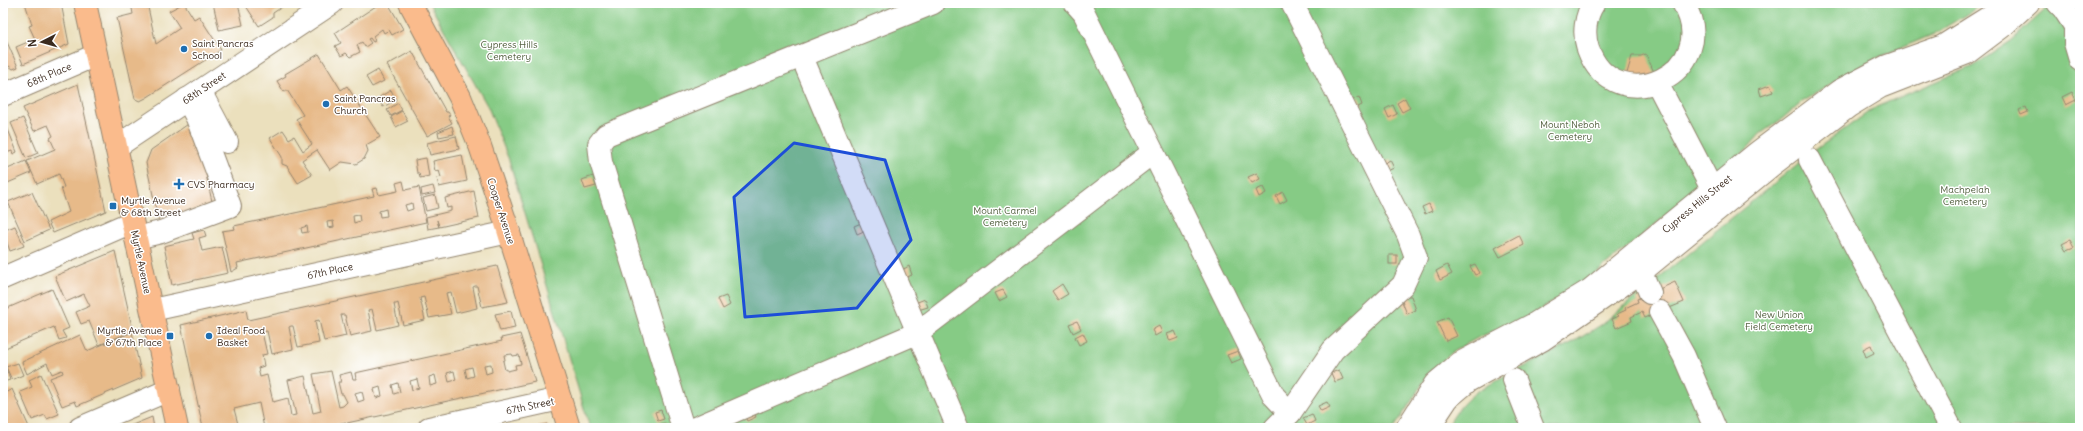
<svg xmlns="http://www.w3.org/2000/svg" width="2083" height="431" font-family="Delius,sans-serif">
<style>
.green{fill:#86cb85;stroke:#607a52}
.building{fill:#e7ba89;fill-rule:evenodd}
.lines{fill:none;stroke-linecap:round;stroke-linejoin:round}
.minor-casing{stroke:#93856e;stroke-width:24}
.major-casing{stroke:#93856e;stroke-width:24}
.minor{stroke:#fff;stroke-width:22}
.major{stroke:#fabb8c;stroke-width:22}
.marked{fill:#1d4ed8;fill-opacity:0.2;stroke:#1d4ed8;stroke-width:3;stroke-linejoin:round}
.poi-dot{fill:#1f6fb2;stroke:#fff;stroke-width:1.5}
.labels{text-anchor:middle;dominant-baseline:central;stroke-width:3;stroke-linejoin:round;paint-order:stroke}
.poi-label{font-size:10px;fill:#3b2a1e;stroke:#fff;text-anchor:start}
.park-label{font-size:10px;fill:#556242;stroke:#fff}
.street-label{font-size:10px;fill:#3b2a1e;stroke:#fff}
</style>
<rect width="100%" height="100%" fill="#fff"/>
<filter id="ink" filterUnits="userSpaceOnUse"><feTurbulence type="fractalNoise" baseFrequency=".025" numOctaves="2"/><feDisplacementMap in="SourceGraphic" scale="8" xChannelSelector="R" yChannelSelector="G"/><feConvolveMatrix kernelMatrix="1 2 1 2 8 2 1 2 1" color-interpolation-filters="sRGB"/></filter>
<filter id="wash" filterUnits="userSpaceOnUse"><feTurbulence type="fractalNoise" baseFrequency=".012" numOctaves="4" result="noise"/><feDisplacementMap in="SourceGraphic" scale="16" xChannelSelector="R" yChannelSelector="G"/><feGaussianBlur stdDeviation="0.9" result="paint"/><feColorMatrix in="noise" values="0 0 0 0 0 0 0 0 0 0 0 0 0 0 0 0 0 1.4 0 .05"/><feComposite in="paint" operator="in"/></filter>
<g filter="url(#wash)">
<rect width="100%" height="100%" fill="#ebe0bd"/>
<g class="green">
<polygon points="429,3 1985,3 1934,34 1872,60 1801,102 1783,118 1760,134 1747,149 1600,270 1567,294 1523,319 1479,337 1454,351 1430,372 1394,428 590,428 509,160 488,107"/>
<path d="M2050 3H2080V428H1449L1448 426C1457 409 1466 399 1481 389L1575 341 1601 325 1811 153 1874 108 1973 66 2011 41 2045 10Z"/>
</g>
<g id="blocks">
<g class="building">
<polygon points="25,3 61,3 69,44 23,64 16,47 35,39 29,26 32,25"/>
<polygon points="131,3 147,3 156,44 180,28 169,11 184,3 194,19 199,16 221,50 146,98 140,101 135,99 117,18 133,14"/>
<polygon points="213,3 238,3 243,25 219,30"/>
<polygon points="244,3 288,3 273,13 273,17 259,26"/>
<polygon points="374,3 388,3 403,29 392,35 389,30 384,33 382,29 373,36 375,41 373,42 370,38 368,39 371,43 365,47 362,42 357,45 360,52 350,57 346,53 341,56 335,46 341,43 335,33 376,6"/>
<polygon points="3,33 18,67 13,69 9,66 5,68 3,64"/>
<polygon points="412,51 446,112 448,112 450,115 448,116 452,123 427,136 387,65"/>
<polygon points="319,54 341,90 347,86 380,137 366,145 368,151 364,159 356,164 342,162 330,170 317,150 302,160 312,175 298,183 287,166 282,164 282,157 270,138 283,130 289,139 294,136 303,151 312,144 296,119 303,115 287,90 284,92 277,81 286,76 285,74"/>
<polygon points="1646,54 1657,79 1625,80 1632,56 1641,56"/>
<polygon points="378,70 384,81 372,87 366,77"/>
<polygon points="78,84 106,211 53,233 48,222 69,212 61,188 64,187 59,174 37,184 27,161 55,149 50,138 53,136 48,125 34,131 23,108"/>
<polygon points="1770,85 1773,92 1761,96 1759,89"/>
<polygon points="391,90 396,100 383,107 378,98"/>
<polygon points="2072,92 2076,100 2066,105 2062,97"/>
<polygon points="1359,97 1362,105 1356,108 1352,100"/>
<polygon points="1405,98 1410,108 1402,112 1397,103"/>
<polygon points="398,103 402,110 391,116 387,110"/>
<polygon points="1393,105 1397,114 1389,118 1385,109"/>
<polygon points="2026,107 2028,112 2021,115 2019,110"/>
<polygon points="402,111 408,121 396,127 391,117"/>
<polygon points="3,117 17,152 13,154 12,151 3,154"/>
<polygon points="23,118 38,153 26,158 11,123"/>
<polygon points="194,120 213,206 158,218 146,163 151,150"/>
<polygon points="452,126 454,134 439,137 438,132"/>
<polygon points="456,136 459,149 430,155 427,143"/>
<polygon points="462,155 467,181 439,187 437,178 441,177 440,174 439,170 435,171 433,161"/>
<polygon points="426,158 429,176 420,178 419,173 417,173 415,160"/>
<polygon points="1390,160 1394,168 1387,171 1383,164"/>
<polygon points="26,161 31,173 3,185 3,171"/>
<polygon points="1257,173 1260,179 1252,183 1248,177"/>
<polygon points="593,176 596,186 585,189 582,180"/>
<path d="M403 181 405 190 419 187 426 222 237 263 238 268 231 272 222 231 235 229 234 226 374 196 372 189 377 188 379 195 398 191 396 183ZM412 203 413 209 407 211 405 205ZM386 209 387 216 380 217 379 211ZM359 215 360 221 354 223 353 216ZM333 221 334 227 328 228 327 222ZM307 226 308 232 302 233 301 228Z"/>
<polygon points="433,186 435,193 422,196 421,189"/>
<polygon points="1263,187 1266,193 1259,197 1256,190"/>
<polygon points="474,191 479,218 439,227 437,220 439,227 428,229 426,217 451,211 451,207 447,208 445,198"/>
<polygon points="32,192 49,230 25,241 8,202"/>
<polygon points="1283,192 1287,200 1280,204 1276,196"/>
<polygon points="435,195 438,208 426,211 423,198"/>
<polygon points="1429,204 1432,211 1425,214 1422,207"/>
<polygon points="861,223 864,231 857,234 854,226"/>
<polygon points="15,226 24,246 10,251 3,231"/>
<polygon points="204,230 206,236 199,238 202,251 222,247 228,273 172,285 164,246 194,239 192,233"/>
<polygon points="1519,235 1524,245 1500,257 1495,248"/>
<polygon points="2070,240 2074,248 2066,251 2062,244"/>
<polygon points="115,251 133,331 99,345 89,321 81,324 76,312 90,306 84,294 66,302 55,276"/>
<rect x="1389" y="255" width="8" height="9"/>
<polygon points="1475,264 1480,273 1475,275 1470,266"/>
<polygon points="1447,265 1452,274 1440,280 1436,271"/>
<path d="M497 266 508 302 482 307 477 286H475L473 287 477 308 456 313 451 292 446 293 451 314 429 318 424 297 420 298 425 320 403 325 398 303 396 304H394L398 325 377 330 372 309 368 310 372 331 350 336 345 315H341L346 336 324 341 319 320 315 321 319 343 298 347 293 326H291L289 327 293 349 272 354 267 331 262 332 267 354 262 355 264 366 258 368 260 377 267 375 273 402 288 398 291 416 296 415 288 380 305 376 313 413 321 411 313 374 331 371 339 407 343 406 347 402 343 394H341L338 382H341L339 375 351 372 353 379H356L355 373 502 341 501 338 520 334 535 382 347 423 346 422 317 428H264L259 403 234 409 239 428H203L181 325 246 310 248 320ZM512 354 513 356 519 355 521 364 515 365 516 369 507 371V369L505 370 503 361 505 360 504 355ZM491 364 492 372 486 374 484 365ZM472 367 474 376 467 378 465 369ZM454 371 456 380 449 382 447 373ZM435 375 437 384 430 386 429 377ZM417 379 419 388 412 390 410 381ZM398 383 400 392 394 394 392 385ZM380 387 382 396 376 398 374 389ZM362 391 364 400 358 402 355 393Z"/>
<polygon points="909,266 912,275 905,278 902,270"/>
<polygon points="1675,282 1684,302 1645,318 1642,312 1631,317 1632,321 1616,328 1612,319 1619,316 1617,314 1626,310 1625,308 1638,302 1637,299"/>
<polygon points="1062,284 1068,294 1058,300 1052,291"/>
<polygon points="52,289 69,328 62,331 66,338 59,340 54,327 3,349 3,310"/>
<polygon points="1003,290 1007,297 999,301 995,293"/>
<polygon points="726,296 730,305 723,309 718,299"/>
<polygon points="1407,296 1411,296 1416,310 1407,314 1401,299"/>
<polygon points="925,299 928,307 918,310 915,303"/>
<polygon points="511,311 515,328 500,331 495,314"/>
<polygon points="1448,317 1457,336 1446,341 1437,322"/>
<polygon points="1077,321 1081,329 1073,333 1069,324"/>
<polygon points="1159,326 1162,332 1155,336 1152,330"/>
<polygon points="1175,331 1178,338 1170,341 1167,334"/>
<polygon points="132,332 142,378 77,406 75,401 62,406 50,378 63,373 62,370 52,374 47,363 27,374 22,362 80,335 87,351"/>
<polygon points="1083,333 1087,341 1079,345 1075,337"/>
<polygon points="1871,345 1874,353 1866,357 1863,349"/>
<polygon points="1238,351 1241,359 1231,363 1227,355"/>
<polygon points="18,363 23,375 12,380 6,367"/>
<polygon points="6,368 10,380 3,382 3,369"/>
<polygon points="1339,370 1343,379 1335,382 1331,373"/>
<polygon points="41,374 59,414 47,419 45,415 32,420 20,392 32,387 29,380"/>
<polygon points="12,389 29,427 27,428 3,428 3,394"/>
<polygon points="1327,402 1330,407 1321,411 1318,406"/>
<polygon points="661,410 664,419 658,421 655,412"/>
<polygon points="753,410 756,417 747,421 744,415"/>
<polygon points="1312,414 1315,421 1307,425 1303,418"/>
<polygon points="152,417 154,428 125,428"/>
<polygon points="665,423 667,428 657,428 656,425"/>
<polygon points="547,424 548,428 538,428 538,426"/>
<polygon points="1511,425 1512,427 1517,425 1518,428 1503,428"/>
</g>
</g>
</g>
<g filter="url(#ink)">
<use href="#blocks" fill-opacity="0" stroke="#93856e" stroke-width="1"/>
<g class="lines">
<defs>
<g id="minor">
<polyline points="1075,3 1084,13 1274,396 1290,413"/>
<path d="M1594 3C1585 16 1583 34 1588 49 1615 124 1725 71 1683 3"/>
<polyline points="2058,3 2063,8 2075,26 2075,43 2080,60"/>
<polyline points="802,57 958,428"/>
<polyline points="1657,83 1713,191 1721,202"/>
<polyline points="200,91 227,142"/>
<polyline points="3,95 96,55"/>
<polyline points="116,147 332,3"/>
<polyline points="1810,160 1951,428"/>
<polyline points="136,238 161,232 230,206 197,118 187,99"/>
<polyline points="1635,258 1650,293"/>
<polyline points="3,278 132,222"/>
<polyline points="152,310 509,232"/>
<polyline points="1660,312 1684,356 1715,428"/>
<polyline points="1514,380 1533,428"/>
<polyline points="80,428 169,390"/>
<polyline points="429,428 560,399"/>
<polyline points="683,428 601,162 599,144 606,135 933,3"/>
<polyline points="695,428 917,333 1152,153"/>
<polyline points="1275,428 1290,413 1333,350 1403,285 1416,257 1408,235 1292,3"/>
<polyline points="1407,428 1435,384 1460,363 1536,323 1590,290 1758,152 1839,91 1887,66 1943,46 1989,17 2006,3"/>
<polyline points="1428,428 1448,398 1468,381 1542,340 1641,272 1772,165 1849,106 1880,87 1967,53 2003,26 2028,3"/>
</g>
<g id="major">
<polyline points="85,3 177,428"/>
<polyline points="410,3 460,97 480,146 505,220 569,428"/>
</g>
</defs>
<use href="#minor" class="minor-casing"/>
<use href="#major" class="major-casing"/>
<use href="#minor" class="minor"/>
<use href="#major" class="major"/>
</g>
</g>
<path class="marked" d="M794 143 885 160 911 240 857 308 745 317 734 197Z"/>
<g class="poi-dot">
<circle cx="184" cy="49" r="4"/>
<circle cx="326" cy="104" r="4"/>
<path d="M177 178h4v4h4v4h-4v4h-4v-4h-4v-4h4z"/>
<rect x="109" y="202" width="8" height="8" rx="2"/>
<rect x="166" y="332" width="8" height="8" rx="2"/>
<circle cx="209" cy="336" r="4"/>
</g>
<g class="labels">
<g class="poi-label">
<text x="192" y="43">Saint Pancras<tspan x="192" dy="12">School</tspan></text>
<text x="334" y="98">Saint Pancras<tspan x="334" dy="12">Church</tspan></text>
<text x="187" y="184">CVS Pharmacy</text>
<text x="121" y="200">Myrtle Avenue<tspan x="121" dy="12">&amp; 68th Street</tspan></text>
<text x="162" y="330" text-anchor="end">Myrtle Avenue<tspan x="162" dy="12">&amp; 67th Place</tspan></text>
<text x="217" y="330">Ideal Food<tspan x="217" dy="12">Basket</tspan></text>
</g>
<g class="park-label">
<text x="509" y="44">Cypress Hills<tspan x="509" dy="12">Cemetery</tspan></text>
<text x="1570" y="124">Mount Neboh<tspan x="1570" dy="12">Cemetery</tspan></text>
<text x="1965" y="189">Machpelah<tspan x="1965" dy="12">Cemetery</tspan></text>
<text x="1005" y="210">Mount Carmel<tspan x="1005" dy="12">Cemetery</tspan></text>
<text x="1779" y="314">New Union<tspan x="1779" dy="12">Field Cemetery</tspan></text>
</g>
<g class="street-label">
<text transform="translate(49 75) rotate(-23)">68th Place</text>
<text transform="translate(204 88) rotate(-34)">68th Street</text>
<text transform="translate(1697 204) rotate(-39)">Cypress Hills Street</text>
<text transform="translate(501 211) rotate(72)">Cooper Avenue</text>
<text transform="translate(141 262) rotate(78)">Myrtle Avenue</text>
<text transform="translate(330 271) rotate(-12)">67th Place</text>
<text transform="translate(530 406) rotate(-12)">67th Street</text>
</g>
</g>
<rect width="2083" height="431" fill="none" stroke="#fff" stroke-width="16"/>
<g transform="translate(42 42) rotate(264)" stroke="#ffffff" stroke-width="3" paint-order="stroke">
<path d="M0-3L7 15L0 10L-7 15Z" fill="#3b2a1e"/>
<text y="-6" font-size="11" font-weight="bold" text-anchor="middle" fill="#3b2a1e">N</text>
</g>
</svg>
